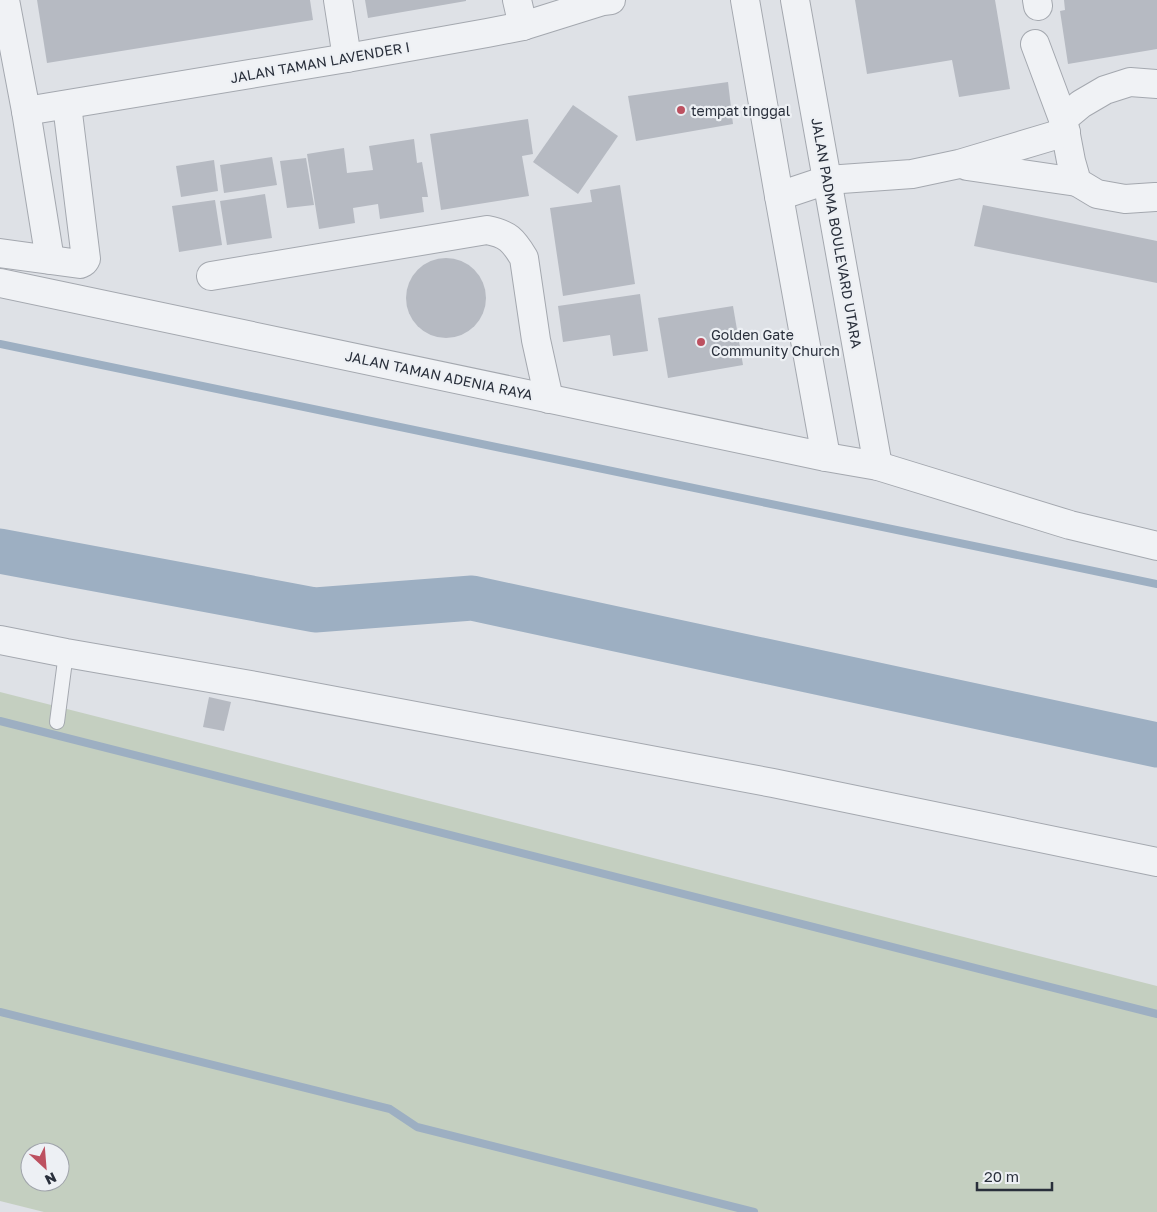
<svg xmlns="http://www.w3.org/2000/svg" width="1157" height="1212" font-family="'Golos Text',sans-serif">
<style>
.green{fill:#c4cfc0;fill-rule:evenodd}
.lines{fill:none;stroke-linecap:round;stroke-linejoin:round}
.stream{stroke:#9dafc2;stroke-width:8}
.river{stroke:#9dafc2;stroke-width:45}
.building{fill:#b6bac2}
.lane-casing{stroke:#a4a8af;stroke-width:16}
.street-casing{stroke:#a4a8af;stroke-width:30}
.lane{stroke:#f0f2f5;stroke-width:14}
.street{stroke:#f0f2f5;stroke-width:28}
.poi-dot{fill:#bd5160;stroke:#edf0f4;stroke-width:2}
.labels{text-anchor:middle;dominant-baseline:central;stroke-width:4.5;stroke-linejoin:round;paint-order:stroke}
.street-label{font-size:14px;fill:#292f3b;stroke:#edf0f4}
.poi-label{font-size:14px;fill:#292f3b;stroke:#edf0f4;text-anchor:start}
</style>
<rect width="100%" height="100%" fill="#dee1e6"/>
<path class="green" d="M0 692 1157 986V1212H44L0 1201ZM30 1152H60V1182H30Z"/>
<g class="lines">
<g class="stream">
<polyline points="0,344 1157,584"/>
<polyline points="0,721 1157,1014"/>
<polyline points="0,1012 390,1109 417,1127 754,1212"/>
</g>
<polyline class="river" points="0,551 315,610 472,598 1157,745"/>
</g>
<g class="building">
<polygon points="37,0 310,0 313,20 47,63"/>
<polygon points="365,0 466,0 466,1 368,18"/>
<polygon points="855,0 995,0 1010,89 959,97 952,60 867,74"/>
<polygon points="1064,0 1157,0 1157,49 1068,64 1060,11 1065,10"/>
<polygon points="728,82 733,124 636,141 628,96"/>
<polygon points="573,105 618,136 578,194 533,162"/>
<polygon points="528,119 533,154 522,156 529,196 441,210 430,134"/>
<polygon points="414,139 417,163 422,162 428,197 422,197 424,212 380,219 378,204 353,208 355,223 319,229 307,154 344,148 347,173 373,170 369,146"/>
<polygon points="272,157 277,185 224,193 220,165"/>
<polygon points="306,158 314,205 287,208 280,161"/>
<polygon points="214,160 218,191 181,197 176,166"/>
<polygon points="620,185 635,284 563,296 550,208 592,202 590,190"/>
<polygon points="265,194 272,238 227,245 220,201"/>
<polygon points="215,200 222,245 179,252 172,206"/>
<polygon points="983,205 1157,241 1157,283 974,246"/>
<circle cx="446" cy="298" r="40"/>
<polygon points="640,294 648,351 613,356 610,335 563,342 558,306"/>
<polygon points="733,306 743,365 668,378 658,318"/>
<polygon points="209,697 231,702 224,731 203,727"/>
</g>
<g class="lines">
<defs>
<polyline id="lane" points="57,722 66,653"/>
<g id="street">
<polyline points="5,0 26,111 50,260"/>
<polyline points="338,0 347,58"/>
<polyline points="517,0 523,26"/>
<polyline points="745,0 779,196 826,457"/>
<polyline points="795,0 878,466"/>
<polyline points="1037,0 1038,6"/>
<polyline points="1035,44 1063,119 1071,161 1077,182 1097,194 1125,199 1155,197 1157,197"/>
<polyline points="26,111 347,58 487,33 523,26 603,1 611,0"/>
<polyline points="1063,119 1081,104 1105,90 1130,82 1157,84"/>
<polyline points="967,166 1077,182"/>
<polyline points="779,196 827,180 912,174 959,164 1066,132"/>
<polyline points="0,253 80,264 84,262 86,259 67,105"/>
<path d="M211 276 487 230C508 234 513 240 524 258L536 340 549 399"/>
<polyline points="0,283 826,457 878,466 1070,525 1157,546"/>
<polyline points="0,640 66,653 256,686 773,783 1157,862"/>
</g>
</defs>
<use href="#lane" class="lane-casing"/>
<use href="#street" class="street-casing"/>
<use href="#lane" class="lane"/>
<use href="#street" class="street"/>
</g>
<g class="poi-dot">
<circle cx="681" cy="110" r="5"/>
<circle cx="701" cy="342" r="5"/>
</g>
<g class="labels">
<g class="street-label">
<text transform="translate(320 62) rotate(-10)">JALAN TAMAN LAVENDER I</text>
<text transform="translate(837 233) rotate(80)">JALAN PADMA BOULEVARD UTARA</text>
<text transform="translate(439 375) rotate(12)">JALAN TAMAN ADENIA RAYA</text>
</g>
<g class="poi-label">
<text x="691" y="110">tempat tinggal</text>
<text x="711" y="334">Golden Gate<tspan x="711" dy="16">Community Church</tspan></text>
</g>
</g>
<g transform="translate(45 1167) rotate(154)"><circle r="24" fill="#edf0f4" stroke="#9fa3aa"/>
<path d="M0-4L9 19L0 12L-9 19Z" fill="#bd5160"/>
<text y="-8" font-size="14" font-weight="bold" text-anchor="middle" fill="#292f3b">N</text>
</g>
<path d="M977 1182v8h75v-8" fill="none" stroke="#292f3b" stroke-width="2.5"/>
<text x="984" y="1182" font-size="15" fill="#292f3b" stroke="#edf0f4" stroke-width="4" paint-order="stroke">20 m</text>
</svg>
